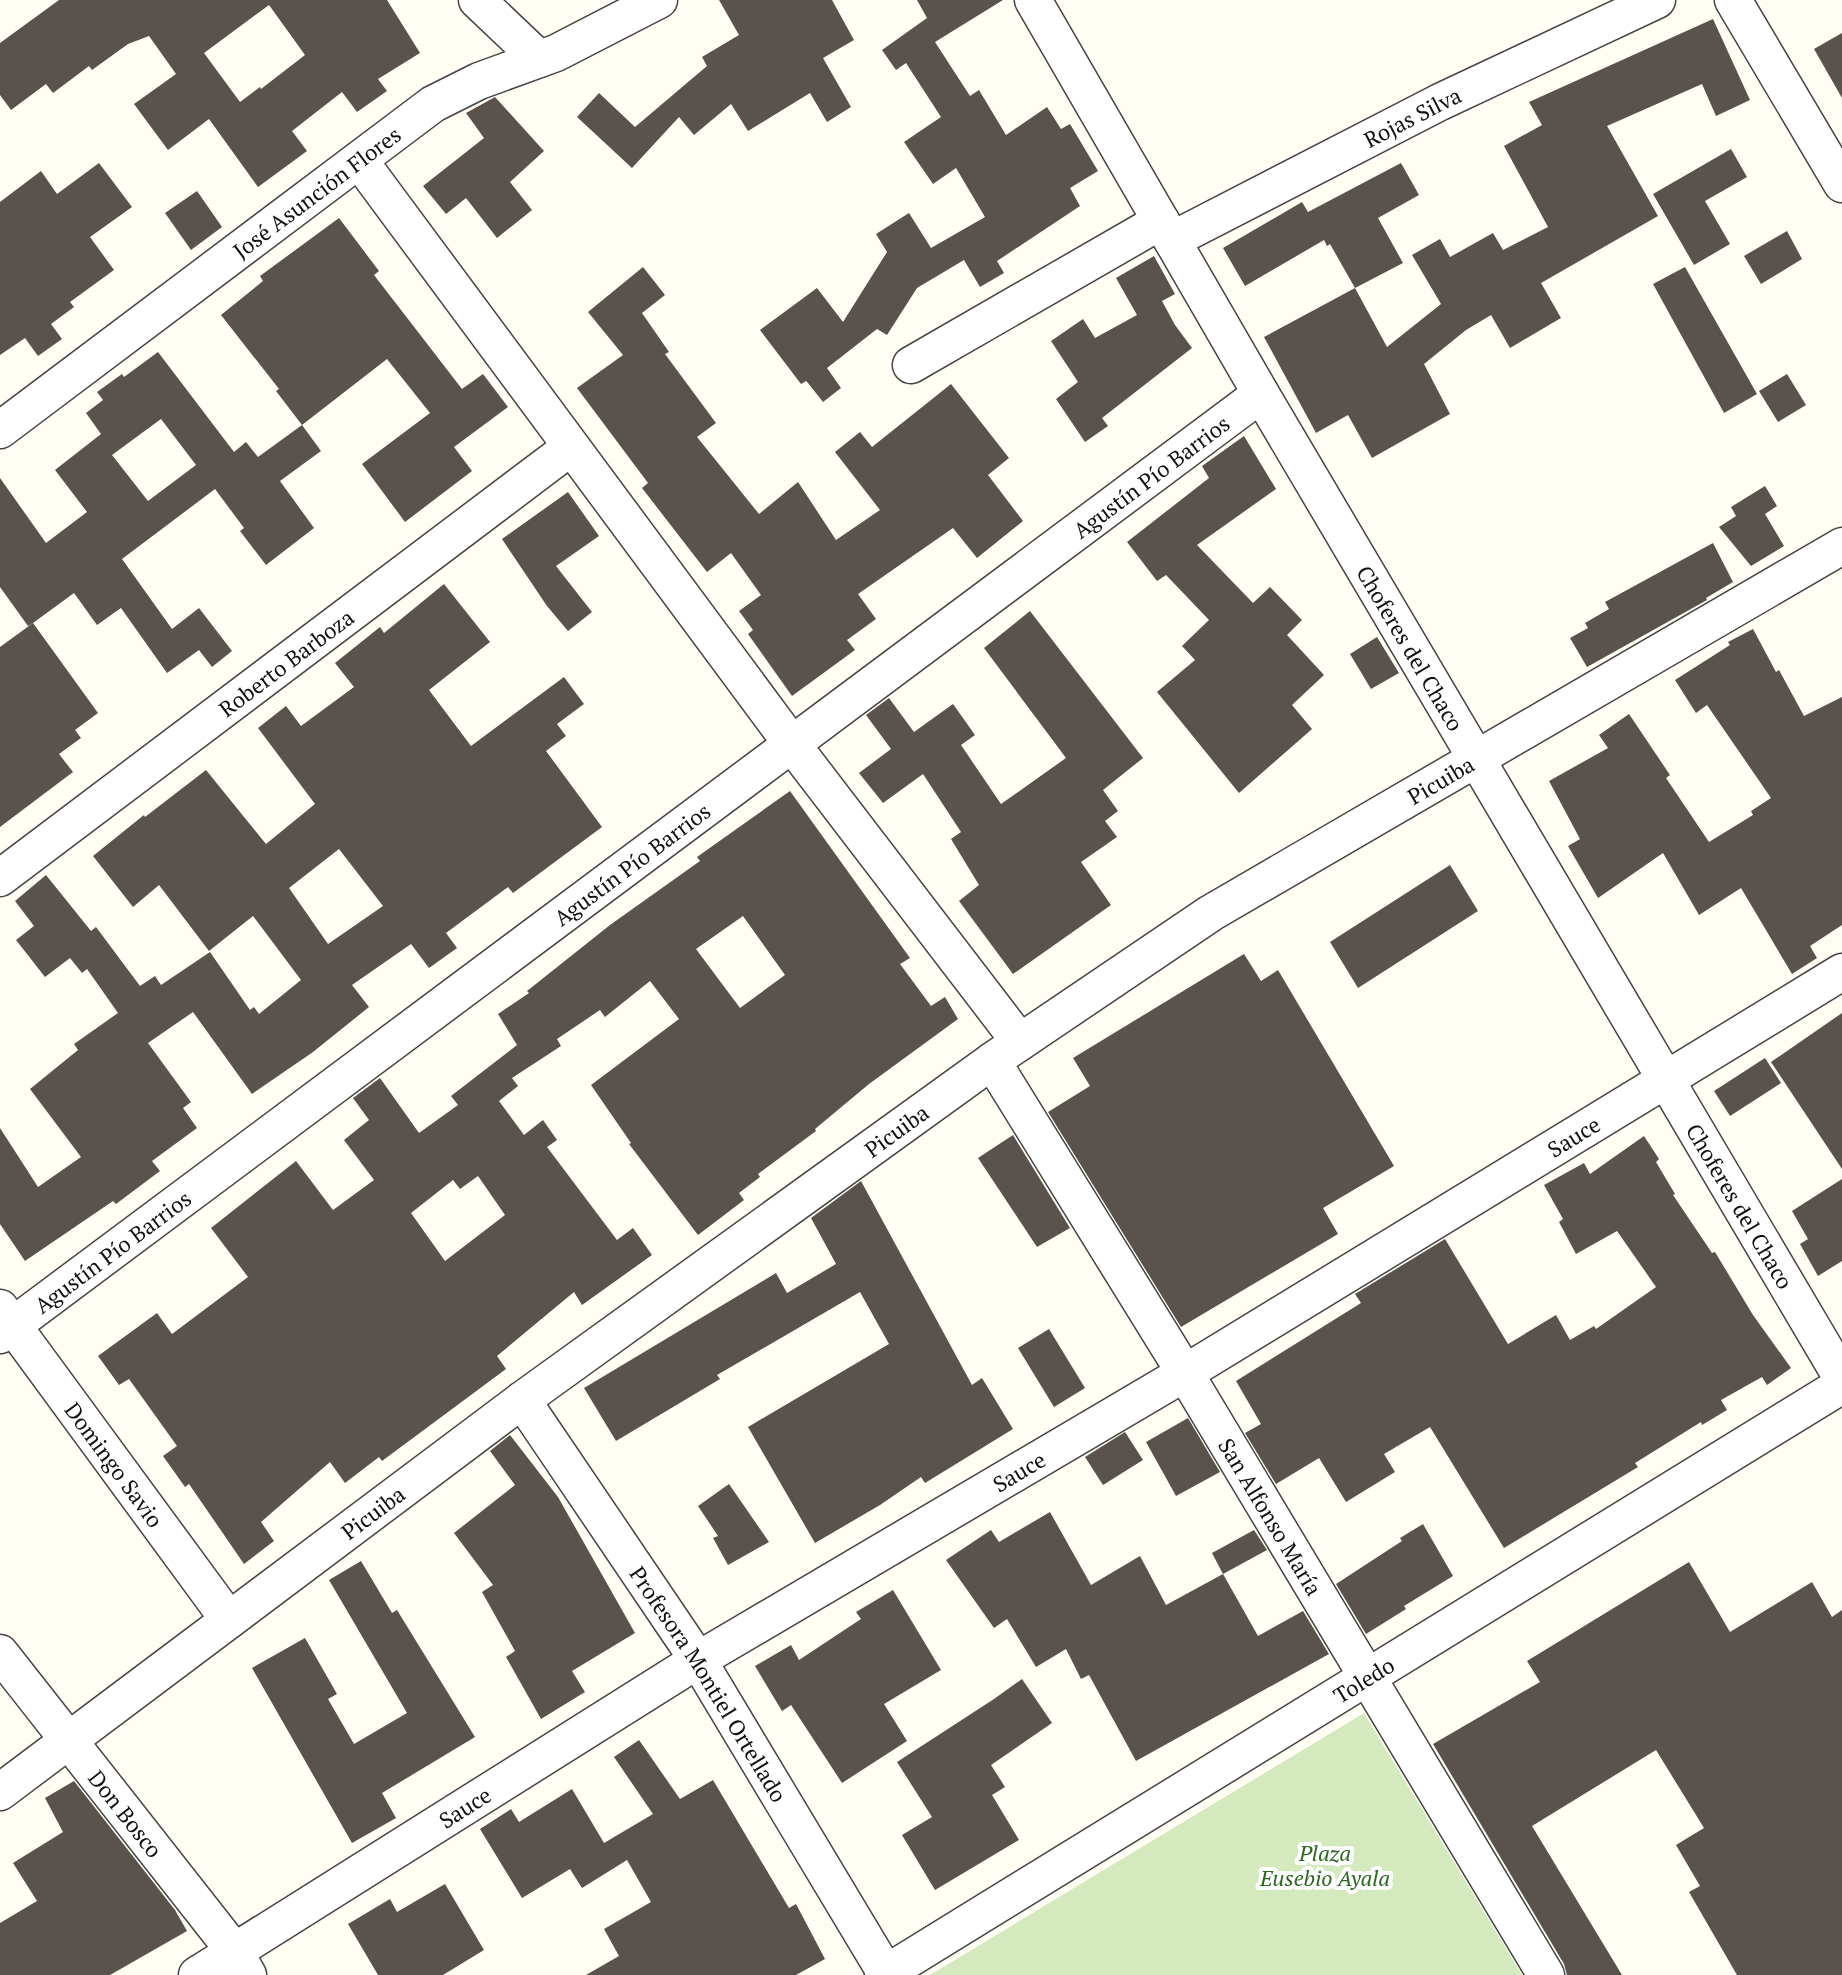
<svg xmlns="http://www.w3.org/2000/svg" width="1842" height="1975" font-family="'PT Serif',serif">
<style>
.green{fill:#d4e9be}
.building{fill:#59524d;fill-rule:evenodd}
.lines{fill:none;stroke-linecap:round;stroke-linejoin:round}
.minor-casing{stroke:#444;stroke-width:39}
.minor{stroke:#fff;stroke-width:36}
.labels{text-anchor:middle;dominant-baseline:central;stroke-width:8;stroke-linejoin:round;paint-order:stroke}
.street-label{font-size:22px;fill:#111;stroke:#fff}
.park-label{font-size:22px;font-style:italic;fill:#2f6722;stroke:#fff}
</style>
<rect width="100%" height="100%" fill="#fffdf4"/>
<polygon class="green" points="1364,1713 1522,1975 930,1975"/>
<g class="building">
<path d="M59 0H387L420 53 378 79 387 91 357 112 342 92 292 131 307 151 258 187 209 119 168 150 134 104 176 74 149 36 128 44 92 70 89 66 53 93 46 84 11 110 0 95V43ZM269 5 305 55 261 89 260 87 240 102 204 53Z"/>
<polygon points="719,0 832,0 854,40 823,58 851,107 827,122 810,93 748,131 731,104 694,135 679,117 632,168 577,117 599,93 635,127 707,66 702,57 739,35"/>
<polygon points="917,0 1003,0 935,42 970,96 979,90 1006,135 1047,107 1061,129 1070,124 1098,171 1070,188 1080,206 997,261 1004,273 980,287 964,260 917,288 887,335 877,329 827,368 841,388 823,402 808,383 806,381 801,384 760,330 817,288 843,322 887,252 876,234 909,213 931,248 985,217 956,168 933,184 904,142 941,117 906,63 896,70 882,50 927,18"/>
<polygon points="1713,19 1750,100 1716,116 1702,84 1607,126 1658,216 1541,283 1561,318 1510,348 1491,315 1466,330 1424,364 1450,414 1372,458 1348,415 1316,433 1264,337 1355,288 1330,244 1327,246 1324,240 1245,286 1223,248 1302,202 1308,212 1401,163 1419,195 1378,218 1403,263 1355,288 1387,347 1441,304 1412,255 1440,239 1450,257 1493,233 1503,250 1548,227 1504,146 1542,125 1529,102"/>
<polygon points="1842,33 1842,98 1814,49"/>
<polygon points="495,97 544,151 510,182 532,210 497,238 466,198 446,214 423,186 484,138 466,113"/>
<polygon points="1731,149 1747,177 1705,201 1730,244 1694,265 1653,194"/>
<polygon points="99,163 132,207 90,237 114,270 70,302 74,307 51,324 62,339 38,356 25,338 0,355 0,202 41,171 57,194"/>
<polygon points="197,191 222,227 191,250 165,213"/>
<polygon points="339,218 379,271 374,275 462,389 483,374 508,407 454,447 472,471 405,522 362,464 430,413 387,359 302,425 276,391 279,389 221,315 263,281 260,276"/>
<polygon points="1787,231 1802,259 1761,284 1744,256"/>
<polygon points="1154,256 1175,294 1162,301 1175,325 1192,348 1102,418 1108,426 1085,442 1056,399 1078,382 1051,341 1083,319 1095,338 1137,315 1116,278"/>
<polygon points="643,267 665,295 642,313 669,352 665,354 716,423 697,437 759,514 798,482 836,540 880,510 835,452 860,432 872,447 951,384 1009,458 988,475 1023,521 977,558 953,528 858,594 876,619 847,640 855,650 792,696 748,634 753,630 739,611 761,595 731,553 707,572 642,488 648,483 577,388 623,355 588,312"/>
<polygon points="1685,267 1757,394 1724,413 1653,284"/>
<path d="M158 352 234 452 246 442 258 457 302 425 321 451 280 481 314 528 266 565 240 531 244 528 215 489 122 559 172 629 199 608 232 651 212 667 199 650 167 673 121 608 97 625 74 593 33 623 98 713 75 730 81 738 59 754 73 772 0 827V647L33 623 28 626 0 587V478L46 543 87 512 55 470 101 434 86 413 103 400 97 392 122 374 124 377ZM161 419 196 465 148 501 112 455Z"/>
<polygon points="1787,374 1806,405 1778,422 1759,391"/>
<polygon points="1244,436 1276,489 1197,545 1253,603 1270,587 1302,620 1287,635 1324,675 1292,705 1312,729 1239,793 1157,692 1195,660 1182,646 1209,620 1166,575 1157,581 1127,542 1209,478 1202,466"/>
<polygon points="1765,486 1777,506 1765,514 1784,546 1751,566 1719,527 1736,516 1731,507"/>
<polygon points="568,492 599,536 556,566 592,612 568,631 547,606 502,539"/>
<polygon points="1713,543 1733,582 1706,598 1707,600 1587,667 1570,638 1588,628 1585,623 1609,609 1605,602"/>
<path d="M444 584 490 642 429 690 471 746 564 677 584 704 557 724 566 736 546 751 602 827 513 893 508 887 446 933 457 948 429 968 411 944 352 985 369 1007 313 1052 252 1094 193 1012 148 1043 191 1102 183 1108 197 1128 152 1161 160 1171 116 1204 113 1201 25 1261 0 1224V1128L38 1187 81 1157 30 1089 78 1050 74 1044 118 1013 87 969 82 973 70 958 45 977 16 940 34 926 15 901 46 875 91 931 96 927 140 986 155 976 161 985 210 952 250 1010 254 1007 259 1014 301 980 253 916 209 951 159 885 133 907 93 856 144 815 145 817 206 770 266 844 315 804 258 728 286 706 301 726 354 687 335 663 380 627 384 633ZM339 849 383 906 328 944 289 888Z"/>
<polygon points="1030,611 1143,758 1103,790 1118,811 1105,821 1117,837 1081,862 1111,905 1013,974 959,901 979,885 951,839 961,832 923,774 883,803 859,773 891,749 866,715 889,698 914,732 953,704 975,735 961,745 1001,804 1066,758 984,648"/>
<polygon points="1753,629 1776,672 1779,670 1804,716 1842,697 1842,925 1810,946 1817,958 1792,974 1741,888 1699,915 1663,853 1598,898 1568,846 1580,839 1549,781 1608,748 1599,735 1629,714 1670,775 1666,778 1709,842 1753,815 1751,811 1771,798 1707,705 1696,713 1675,680 1730,645 1728,642"/>
<polygon points="1377,637 1399,673 1371,689 1350,654"/>
<path d="M790 791 910 958 900 964 931 1006 945 997 958 1019 869 1084 815 1129 816 1131 758 1174 760 1177 739 1193 744 1200 698 1235 629 1144 631 1143 591 1085 679 1019 650 981 605 1017 600 1010 557 1039 561 1046 512 1078 518 1086 499 1101 524 1135 543 1120 557 1140 547 1147 617 1240 633 1228 652 1255 582 1305 574 1292 497 1356 506 1369 382 1461 379 1457 345 1483 330 1462 261 1522 274 1541 244 1564 189 1484 185 1487 163 1456 177 1446 129 1379 119 1385 98 1356 157 1313 172 1334 248 1277 211 1228 296 1161 333 1210 374 1180 344 1140 369 1120 353 1098 380 1078 419 1133 458 1105 451 1096 517 1045 498 1014 529 993 527 991 610 925 700 861 697 857ZM743 916 785 975 740 1008 696 949ZM478 1176 505 1215 445 1261 411 1213 453 1180 460 1189Z"/>
<polygon points="1450,865 1478,911 1358,988 1330,942"/>
<polygon points="1244,954 1261,981 1278,970 1394,1166 1323,1208 1338,1234 1181,1327 1048,1112 1090,1086 1073,1058"/>
<polygon points="1842,1013 1842,1169 1771,1062"/>
<polygon points="1765,1058 1781,1083 1730,1116 1714,1091"/>
<polygon points="1013,1135 1070,1228 1037,1247 978,1158"/>
<polygon points="1644,1136 1659,1159 1656,1162 1675,1194 1673,1195 1712,1253 1715,1252 1753,1315 1791,1368 1767,1385 1762,1377 1721,1400 1727,1410 1702,1425 1701,1422 1635,1463 1638,1467 1504,1548 1430,1427 1384,1454 1395,1472 1346,1502 1319,1458 1276,1484 1245,1433 1261,1424 1236,1381 1361,1303 1355,1294 1445,1239 1508,1344 1556,1315 1570,1340 1594,1326 1596,1329 1656,1287 1617,1231 1576,1254 1559,1222 1563,1219 1544,1185 1584,1163 1590,1174"/>
<polygon points="1842,1179 1842,1261 1818,1276 1800,1244 1808,1239 1792,1211"/>
<polygon points="861,1181 972,1385 982,1378 1013,1429 925,1483 921,1477 880,1505 815,1543 748,1427 889,1344 860,1292 717,1375 720,1379 616,1441 584,1388 776,1273 787,1293 836,1264 811,1218"/>
<polygon points="1049,1329 1085,1388 1054,1407 1018,1348"/>
<polygon points="1188,1418 1220,1472 1176,1496 1146,1442"/>
<polygon points="1125,1432 1143,1460 1103,1485 1085,1457"/>
<polygon points="510,1435 558,1497 635,1633 572,1671 585,1692 541,1719 506,1657 515,1651 482,1592 493,1585 454,1533 515,1485 490,1451"/>
<polygon points="729,1484 769,1542 728,1565 713,1538 718,1536 698,1506"/>
<polygon points="1050,1512 1091,1585 1140,1556 1166,1605 1223,1574 1258,1636 1303,1611 1329,1654 1136,1761 1089,1675 1081,1679 1066,1649 1036,1667 1007,1619 994,1628 946,1560 991,1530 999,1542"/>
<polygon points="1423,1524 1453,1576 1404,1606 1406,1609 1366,1634 1336,1584 1402,1541 1400,1538"/>
<polygon points="1254,1530 1267,1550 1223,1574 1212,1553"/>
<polygon points="361,1561 392,1613 397,1610 475,1737 382,1793 396,1818 352,1843 252,1668 305,1638 337,1694 328,1699 354,1744 407,1713 329,1580"/>
<polygon points="1689,1562 1730,1632 1812,1582 1832,1617 1842,1610 1842,1975 1737,1975 1689,1892 1700,1886 1676,1845 1704,1828 1656,1750 1532,1826 1622,1975 1567,1975 1564,1964 1433,1744 1540,1682 1527,1661"/>
<polygon points="893,1590 941,1670 884,1704 907,1741 842,1783 791,1705 782,1711 755,1666 791,1645 799,1660 861,1619 856,1612"/>
<polygon points="1022,1679 1052,1723 991,1765 1005,1787 992,1795 1019,1840 935,1890 902,1835 932,1817 897,1762 994,1699"/>
<polygon points="639,1740 680,1799 713,1780 789,1908 796,1904 825,1959 796,1975 586,1975 619,1956 604,1929 651,1902 627,1860 582,1888 570,1869 522,1898 480,1829 511,1809 519,1822 572,1789 604,1843 653,1814 614,1757"/>
<polygon points="74,1781 175,1910 187,1931 110,1975 0,1975 0,1923 37,1901 13,1863 63,1832 45,1798"/>
<polygon points="445,1884 484,1950 443,1975 378,1975 348,1924 390,1899 397,1912"/>
</g>
<g class="lines">
<defs>
<g id="minor">
<polyline points="477,0 539,59"/>
<path id="s1" d="M1033 0 1261 394 1842 1378"/>
<polyline points="1733,0 1842,184"/>
<polyline points="359,160 791,743 1020,1042"/>
<path id="s2" d="M1172 240 1440 102 1657 0"/>
<polyline points="911,365 1161,221"/>
<path id="s3" d="M0 430 433 104 479 81 556 53 659 0"/>
<path id="s4" d="M0 878 571 447"/>
<path id="s5" d="M992 1061 1185 1373 1546 1975"/>
<path id="s6" d="M0 1308 229 1620"/>
<path id="s7" d="M0 1335 1261 394"/>
<path id="s8" d="M522 1400 698 1660 887 1975"/>
<path id="s9" d="M0 1653 235 1952 248 1975"/>
<path id="s10" d="M0 1792 522 1400 992 1061 1211 913 1842 546"/>
<path id="s11" d="M197 1975 698 1660 1185 1373 1842 972"/>
<path id="s12" d="M883 1975 1842 1385"/>
</g>
</defs>
<use href="#minor" class="minor-casing"/>
<use href="#minor" class="minor"/>
</g>
<g class="labels">
<g class="street-label">
<text stroke="none"><textPath href="#s2" startOffset="270">Rojas Silva</textPath></text>
<text stroke="none"><textPath href="#s3" startOffset="396">José Asunción Flores</textPath></text>
<text stroke="none"><textPath href="#s7" startOffset="1436">Agustín Pío Barrios</textPath></text>
<text stroke="none"><textPath href="#s1" startOffset="750">Choferes del Chaco</textPath></text>
<text stroke="none"><textPath href="#s4" startOffset="358">Roberto Barboza</textPath></text>
<text stroke="none"><textPath href="#s10" startOffset="1762">Picuiba</textPath></text>
<text stroke="none"><textPath href="#s7" startOffset="788">Agustín Pío Barrios</textPath></text>
<text stroke="none"><textPath href="#s10" startOffset="1114">Picuiba</textPath></text>
<text stroke="none"><textPath href="#s11" startOffset="1612">Sauce</textPath></text>
<text stroke="none"><textPath href="#s1" startOffset="1398">Choferes del Chaco</textPath></text>
<text stroke="none"><textPath href="#s7" startOffset="140">Agustín Pío Barrios</textPath></text>
<text stroke="none"><textPath href="#s6" startOffset="194">Domingo Savio</textPath></text>
<text stroke="none"><textPath href="#s11" startOffset="964">Sauce</textPath></text>
<text stroke="none"><textPath href="#s10" startOffset="466">Picuiba</textPath></text>
<text stroke="none"><textPath href="#s5" startOffset="534">San Alfonso María</textPath></text>
<text stroke="none"><textPath href="#s12" startOffset="564">Toledo</textPath></text>
<text stroke="none"><textPath href="#s8" startOffset="340">Profesora Montiel Ortellado</textPath></text>
<text stroke="none"><textPath href="#s11" startOffset="316">Sauce</textPath></text>
<text stroke="none"><textPath href="#s9" startOffset="204">Don Bosco</textPath></text>
</g>
<g class="park-label">
<text x="1325" y="1852">Plaza<tspan x="1325" dy="25">Eusebio Ayala</tspan></text>
</g>
</g>
</svg>
